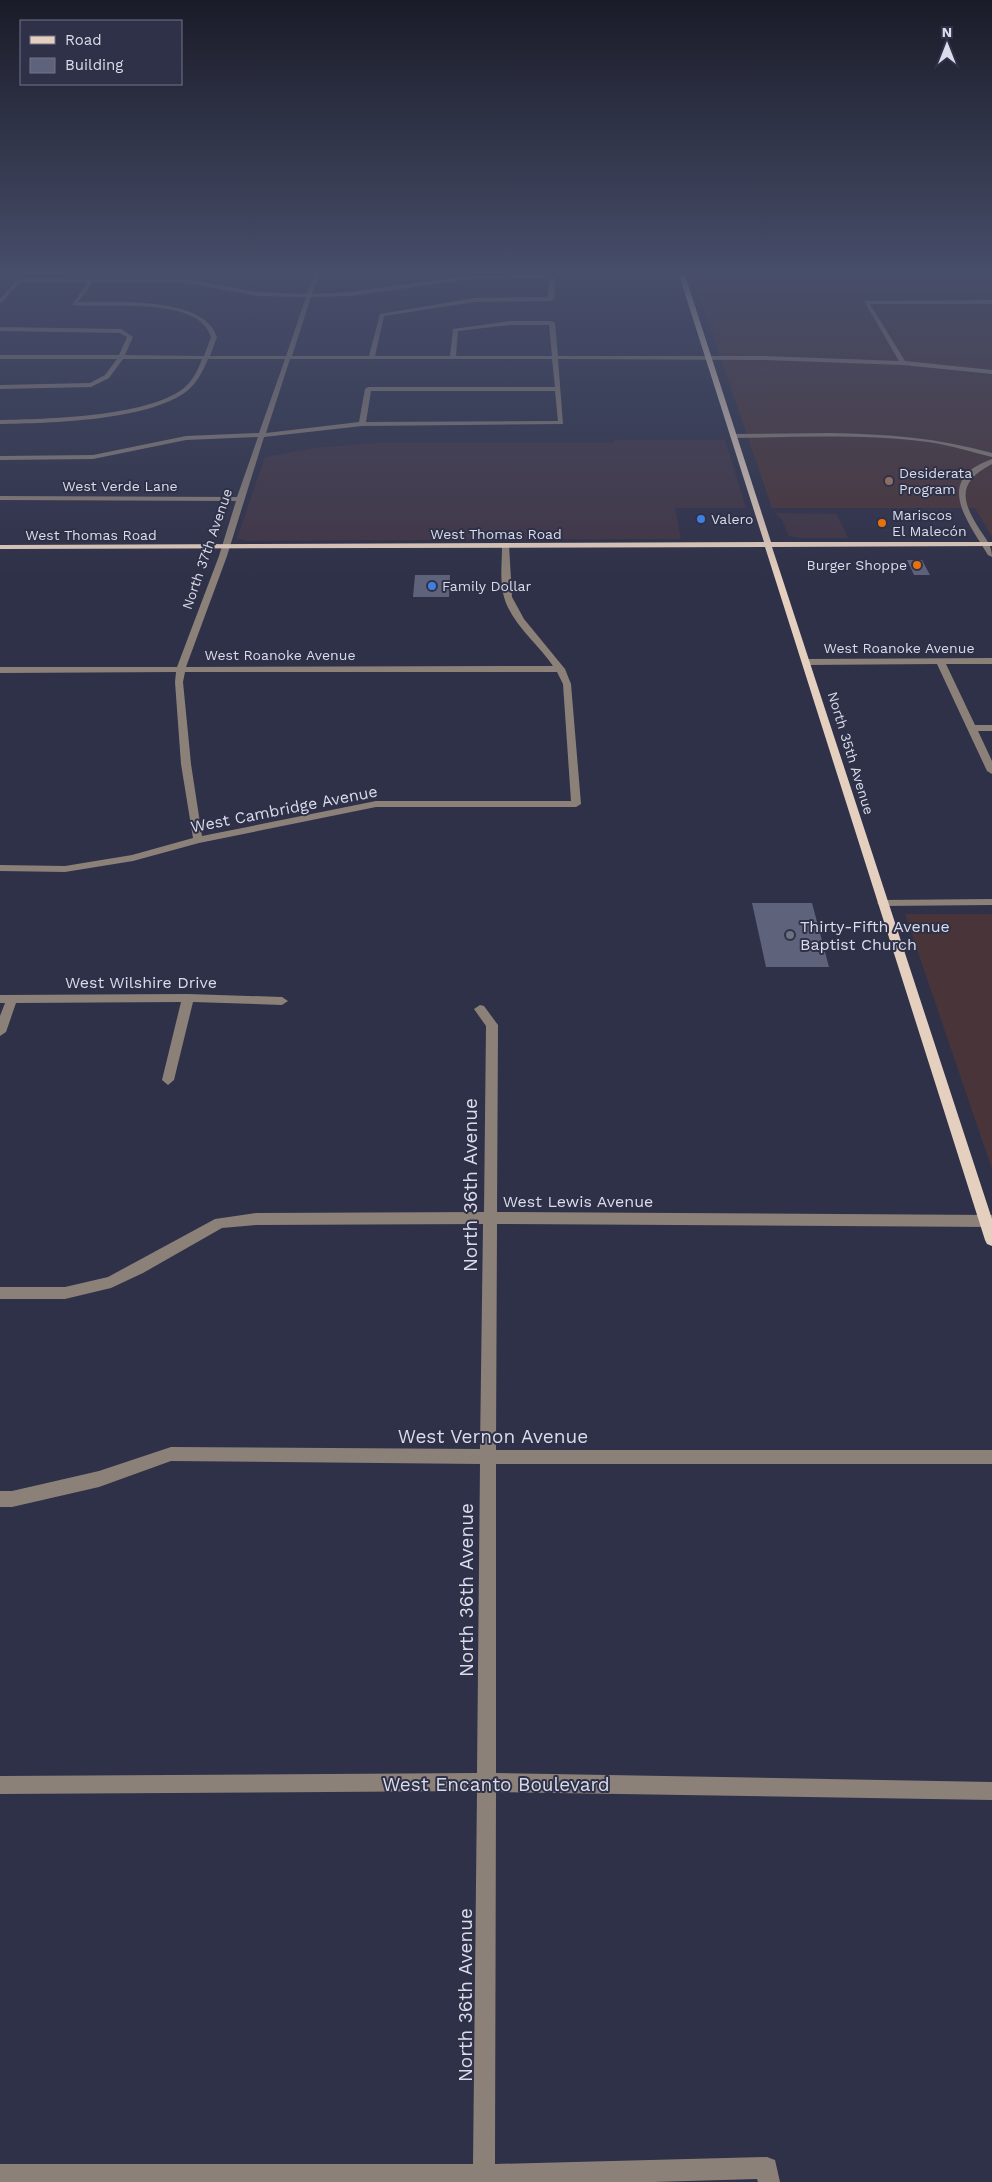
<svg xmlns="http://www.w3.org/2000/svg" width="992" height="2182" font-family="'Work Sans',sans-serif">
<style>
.commercial{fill:#413646}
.industrial{fill:#493539}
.building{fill:#5f627b}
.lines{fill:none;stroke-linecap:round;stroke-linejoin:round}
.minor{fill:#8c8179;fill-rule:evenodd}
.major{fill:#e5cfbe;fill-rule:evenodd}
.education-dot{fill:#8d6e63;stroke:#2f3148;stroke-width:2}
.shop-dot{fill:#3f7fe0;stroke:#2f3148;stroke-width:2}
.food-dot{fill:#e8710a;stroke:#2f3148;stroke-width:2}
.worship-dot{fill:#6b7280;stroke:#2f3148;stroke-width:2}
.labels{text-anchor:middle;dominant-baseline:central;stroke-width:4;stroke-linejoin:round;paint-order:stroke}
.far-poi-label{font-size:14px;fill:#dadceb;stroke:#2f3148;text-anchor:start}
.far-street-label{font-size:14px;fill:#dadceb;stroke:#2f3148}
.street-label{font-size:16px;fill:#dadceb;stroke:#2f3148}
.poi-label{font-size:16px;fill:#dadceb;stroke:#2f3148;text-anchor:start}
.near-street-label{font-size:19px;fill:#dadceb;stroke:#2f3148}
</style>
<rect width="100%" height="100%" fill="#2f3148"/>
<g class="commercial">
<polygon points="614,440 725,440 746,508 675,508 681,539 246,541 237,538 265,457 314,448 377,443 613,443"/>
<polygon points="775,513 837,514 848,538 799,538 789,536 782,520"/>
</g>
<g class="industrial">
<polygon points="692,275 992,275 992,537 975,508 772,508"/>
<polygon points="905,914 992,914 992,1169"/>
</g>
<g class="building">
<polygon points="907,560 922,560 930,575 914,575"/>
<polygon points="415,575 450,575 449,597 413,597"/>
<polygon points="752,903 812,903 829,967 766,967"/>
</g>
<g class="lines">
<g class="minor">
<path d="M314 275H319L312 294 350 292 472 275H545L552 276 555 279 554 299 551 301 475 302 384 316 375 356H450L453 329 510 321H552L555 323 558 356H765L899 361 864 301 992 300V304H870L905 361 992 370V374L903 365 765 360 558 359 563 424 362 426 264 437 227 556 186 667 553 666C538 643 509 622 503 593 500 578 502 562 502 547L509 545 512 597 524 619 565 669 571 684 581 804 576 807H376L199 843 133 861 65 872 0 871V865L65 866 132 855 193 838 181 764 175 682 176 672 0 673V667H177L219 556 236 501 0 500V496L237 497 258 437 186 440 93 459 0 460V456L93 455 186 436 259 433 285 359H208C203 371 197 383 187 391 148 421 49 423 0 424V420C47 419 147 417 184 388 193 380 198 370 202 359H123L109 378 91 387 0 389V385L90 383 105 375 117 359H0V355H119L127 337 120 333 0 331V327L121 329 133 337 125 355 204 356 211 337C199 295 106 309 72 305L88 282H20L0 304V299L19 278 90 279 97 276 99 279H187L257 292 307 294ZM541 278 549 279 548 297 475 298 380 314 369 356H292L311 297 350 296 472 279ZM93 282 187 283 257 296 306 297 286 356H210L217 337C205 296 113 302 78 302ZM510 325H549L552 356H456L458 331ZM290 359H552L555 387H368L365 389 359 422 266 433ZM371 391H555L558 421 366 422ZM185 672H557L563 684 571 801H376L202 836 191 764 183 682Z"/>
<path d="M831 433C886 434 939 438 992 453V457C971 452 950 445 928 442 864 434 798 437 733 438L730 436 733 434Z"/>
<path d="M992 459V464C958 482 960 499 980 530 986 539 992 546 992 557L988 555C967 520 933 480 992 459Z"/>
<polygon points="992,658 992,664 946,664 975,725 992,725 992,731 978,731 992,761 992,774 987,771 937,664 806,665 802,662 806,659"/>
<polygon points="992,899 992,905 882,906 877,903 882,900"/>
<polygon points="188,994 282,997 288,1001 282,1005 193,1002 174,1080 168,1085 162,1080 181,1002 16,1003 6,1032 0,1036 0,1016 5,1003 0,1003 0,995"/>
<polygon points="480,1005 484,1006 498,1025 497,1212 992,1215 992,1227 497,1224 496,1450 992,1450 992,1464 496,1464 496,1773 992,1782 992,1800 496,1792 495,2164 767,2157 775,2160 780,2182 758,2182 757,2179 653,2182 0,2182 0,2164 473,2164 477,1791 0,1794 0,1776 477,1773 480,1464 171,1461 99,1487 12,1507 0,1507 0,1491 12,1491 99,1471 171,1447 480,1449 483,1224 256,1225 222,1228 143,1273 111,1288 65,1299 0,1299 0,1287 65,1287 108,1277 215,1219 256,1213 484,1212 486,1026 474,1009"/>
</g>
<polygon class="major" points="679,275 685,275 771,542 992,542 992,546 772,547 992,1219 992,1246 987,1244 985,1240 765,547 0,549 0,545 764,542"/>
</g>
<linearGradient id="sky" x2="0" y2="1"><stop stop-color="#1a1b28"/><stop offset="0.47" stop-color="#474e6a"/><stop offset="1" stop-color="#474e6a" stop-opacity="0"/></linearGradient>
<rect width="992" height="580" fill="url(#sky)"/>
<circle class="education-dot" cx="889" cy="481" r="5"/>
<g class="shop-dot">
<circle cx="701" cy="519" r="5"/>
<circle cx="432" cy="586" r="5"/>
</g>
<g class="food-dot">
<circle cx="882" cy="523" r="5"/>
<circle cx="917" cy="565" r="5"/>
</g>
<circle class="worship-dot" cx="790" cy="935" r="5"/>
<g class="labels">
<g class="far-poi-label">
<text x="899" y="473">Desiderata<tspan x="899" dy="16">Program</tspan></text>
<text x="892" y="515">Mariscos<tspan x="892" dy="16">El Malecón</tspan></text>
<text x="711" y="519">Valero</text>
<text x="907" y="565" text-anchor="end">Burger Shoppe</text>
<text x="442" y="586">Family Dollar</text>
</g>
<g class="far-street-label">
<text x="120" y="486">West Verde Lane</text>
<text x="496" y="534">West Thomas Road</text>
<text x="91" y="535">West Thomas Road</text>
<text transform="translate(207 549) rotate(-71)">North 37th Avenue</text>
<text x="899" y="648">West Roanoke Avenue</text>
<text x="280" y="655">West Roanoke Avenue</text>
<text transform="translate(851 753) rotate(73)">North 35th Avenue</text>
</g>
<g class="street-label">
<text transform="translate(284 809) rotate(-11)">West Cambridge Avenue</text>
<text x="141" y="982">West Wilshire Drive</text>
<text x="578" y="1201">West Lewis Avenue</text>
</g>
<g class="poi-label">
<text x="800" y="926">Thirty-Fifth Avenue<tspan x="800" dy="18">Baptist Church</tspan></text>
</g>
<g class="near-street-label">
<text transform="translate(470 1185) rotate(-90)">North 36th Avenue</text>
<text x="493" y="1436">West Vernon Avenue</text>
<text transform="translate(466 1590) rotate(-90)">North 36th Avenue</text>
<text x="496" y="1784">West Encanto Boulevard</text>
<text transform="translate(465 1995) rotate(-90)">North 36th Avenue</text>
</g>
</g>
<rect x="20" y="20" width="162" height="65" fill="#2f3148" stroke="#737589"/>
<rect x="30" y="36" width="25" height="8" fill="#e5cfbe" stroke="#737589"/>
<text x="65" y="45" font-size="15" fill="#dadceb">Road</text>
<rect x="30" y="58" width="25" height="15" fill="#5f627b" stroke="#737589"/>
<text x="65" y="70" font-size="15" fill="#dadceb">Building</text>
<g transform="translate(947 45)" stroke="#2f3148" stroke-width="4" paint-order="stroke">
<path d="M0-4L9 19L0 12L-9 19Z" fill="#dadceb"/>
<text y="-8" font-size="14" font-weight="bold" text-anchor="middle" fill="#dadceb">N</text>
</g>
</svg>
